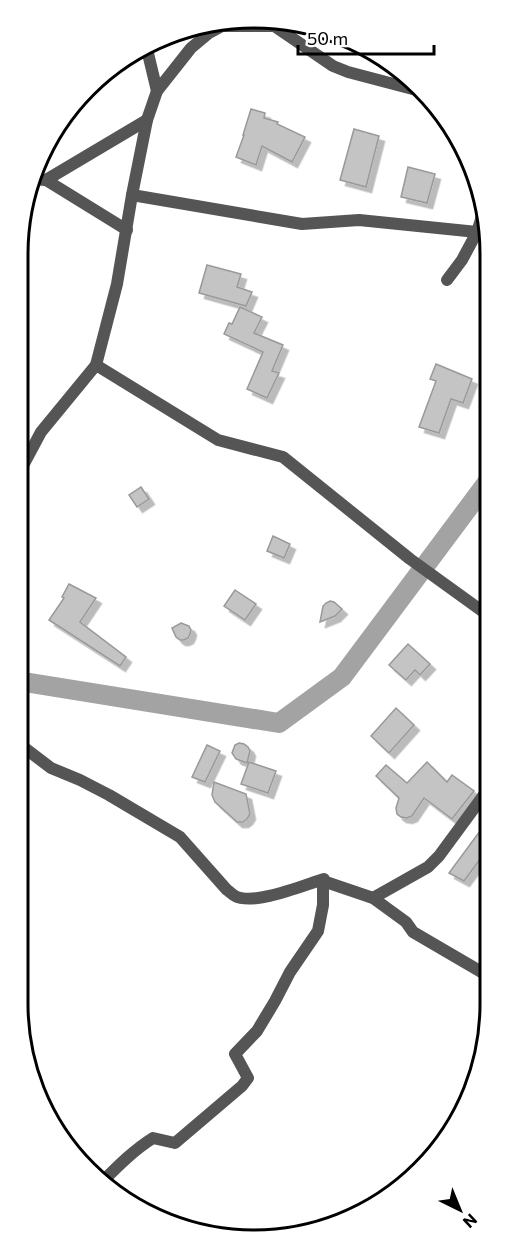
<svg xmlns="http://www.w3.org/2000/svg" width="508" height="1258" font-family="Commissioner,sans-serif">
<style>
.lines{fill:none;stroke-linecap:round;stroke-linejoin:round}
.canal{stroke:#a3a3a3;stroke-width:20}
.building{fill:#c4c4c4;stroke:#999;stroke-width:1.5;filter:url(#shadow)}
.street{stroke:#555;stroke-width:12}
.rim{fill:none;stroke:#000;stroke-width:3}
</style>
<defs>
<filter id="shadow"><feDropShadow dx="5.5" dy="5.5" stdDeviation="0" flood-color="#0004"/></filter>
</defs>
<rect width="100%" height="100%" fill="#fff"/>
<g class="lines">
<polyline class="canal" points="18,681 279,723 342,677 489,480"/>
</g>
<g class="building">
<polygon points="251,109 265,113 264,118 278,122 277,124 305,137 292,162 262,146 256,165 236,157 244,135 243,135"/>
<polygon points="354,129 379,136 366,187 340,180"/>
<polygon points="408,167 435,174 427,203 401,197"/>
<polygon points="207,265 241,274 237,287 252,292 246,306 199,293"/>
<polygon points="240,307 262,317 254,333 283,345 272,371 279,373 267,398 247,389 263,352 224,334 229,323 232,324"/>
<polygon points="436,364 472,379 463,403 451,399 439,433 419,427 436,381 430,379"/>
<polygon points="141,487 149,499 137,507 129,495"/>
<polygon points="273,536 290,544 284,558 267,551"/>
<polygon points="69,584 96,598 80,622 126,657 120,666 49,620 64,598 62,597"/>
<polygon points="235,590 256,604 245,620 224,606"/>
<polygon points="330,601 334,602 342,609 335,616 320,622 323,606 326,603"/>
<polygon points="181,623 189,626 191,630 190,634 188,638 184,640 180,640 176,637 172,628"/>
<polygon points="408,644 430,664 420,675 415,670 406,680 389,665"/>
<polygon points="396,708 414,725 389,753 371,736"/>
<polygon points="239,743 244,744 248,747 250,751 247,763 236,759 232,753 235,745"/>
<polygon points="207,745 220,751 205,782 192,777"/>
<polygon points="249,762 276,771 268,793 241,784"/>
<polygon points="427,762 447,782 452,775 474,791 452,819 424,798 412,816 407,818 401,817 397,814 396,808 399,798 376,776 386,765 407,783"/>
<polygon points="214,782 246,794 250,814 247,819 243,822 237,822 215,802 212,795"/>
<polygon points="480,831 490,838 490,846 464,881 449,873"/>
</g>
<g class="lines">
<g class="street">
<polyline points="270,23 333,66 348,72 424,92"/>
<polyline points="146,45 157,91"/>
<polyline points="30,179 46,180 147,120"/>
<polyline points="46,180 127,230"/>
<polyline points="132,195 302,224 359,220 477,232"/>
<polyline points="447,280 462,260 477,232 484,210"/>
<polyline points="96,365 218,440 283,457 410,559 489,616"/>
<polyline points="18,475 41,432 96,365 117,284 132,195 147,120 157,91 191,48 209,33 222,26 276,26 278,24"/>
<path d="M18 741 26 749 51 768 80 780 109 795 180 837 227 890C228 890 234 896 235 896 254 906 304 885 324 879L323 881 373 898 406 922 413 932 490 977"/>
<polyline points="373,898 428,867 439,856 489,788"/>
<path d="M103 1181C119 1165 134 1150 153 1138L175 1143 242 1086 248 1078 235 1054 257 1031 275 1001 290 972 318 931 323 905V881"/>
</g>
</g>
<path d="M0 0H508V1258H0ZM254 28H254A226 226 0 0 1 480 254V1004A226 226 0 0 1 254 1230H254A226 226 0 0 1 28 1004V254A226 226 0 0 1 254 28Z" fill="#fff" fill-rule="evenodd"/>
<path class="rim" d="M254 28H254A226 226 0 0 1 480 254V1004A226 226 0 0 1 254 1230H254A226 226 0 0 1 28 1004V254A226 226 0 0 1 254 28Z"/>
<g transform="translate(460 1210) rotate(137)" stroke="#ffffff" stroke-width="4.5" paint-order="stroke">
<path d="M0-4.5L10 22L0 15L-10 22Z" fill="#000000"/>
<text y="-9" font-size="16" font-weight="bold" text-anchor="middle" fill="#000000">N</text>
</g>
<path d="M298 45v9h136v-9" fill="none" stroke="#000000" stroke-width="3"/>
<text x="307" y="45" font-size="18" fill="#000000" stroke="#ffffff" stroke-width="4.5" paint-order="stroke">50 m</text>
</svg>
